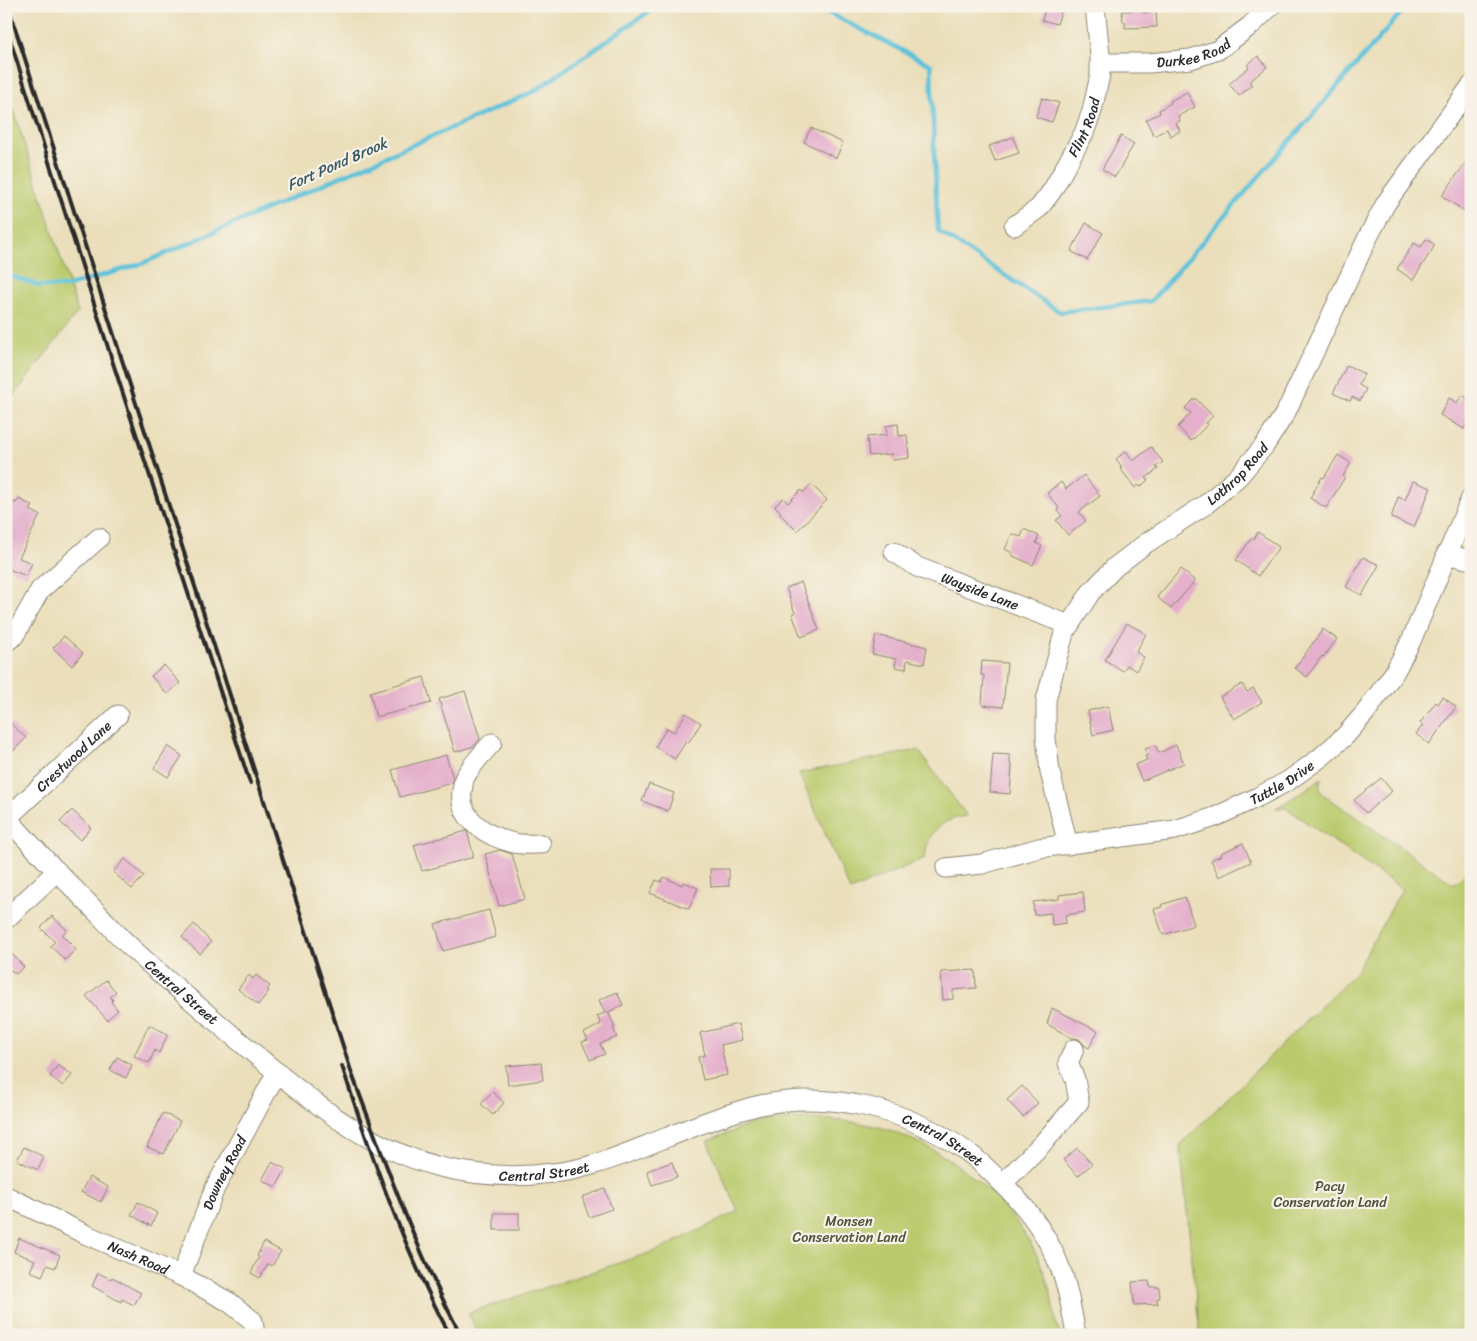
<svg xmlns="http://www.w3.org/2000/svg" width="1477" height="1341" font-family="Sriracha,sans-serif">
<style>
.green{fill:#baca6c;stroke:#727a4c}
.lines{fill:none;stroke-linecap:round;stroke-linejoin:round}
.stream{stroke:#5dc2da;stroke-width:4.5}
.building{fill:#e4b0cc}
.minor-casing{stroke:#8b8573;stroke-width:21}
.minor{stroke:#fff;stroke-width:19}
.rail{stroke:#2b2b2b;stroke-width:4}
.labels{text-anchor:middle;dominant-baseline:central;stroke-width:4.5;stroke-linejoin:round;paint-order:stroke}
.street-label{font-size:14px;fill:#2b2b2b;stroke:#f7f3e8}
.park-label{font-size:14px;fill:#4f533b;stroke:#f7f3e8}
.water-label{font-size:15px;font-style:italic;fill:#3a5860;stroke:#f7f3e8}
</style>
<rect width="100%" height="100%" fill="#f7f3e8"/>
<filter id="ink" filterUnits="userSpaceOnUse"><feTurbulence type="fractalNoise" baseFrequency=".02" numOctaves="2"/><feDisplacementMap in="SourceGraphic" scale="10" xChannelSelector="R" yChannelSelector="G"/><feConvolveMatrix kernelMatrix="1 2 1 2 8 2 1 2 1" color-interpolation-filters="sRGB"/></filter>
<filter id="wash" filterUnits="userSpaceOnUse"><feTurbulence type="fractalNoise" baseFrequency=".0096" numOctaves="4" result="noise"/><feDisplacementMap in="SourceGraphic" scale="20" xChannelSelector="R" yChannelSelector="G"/><feGaussianBlur stdDeviation="1.12" result="paint"/><feColorMatrix in="noise" values="0 0 0 0 0 0 0 0 0 0 0 0 0 0 0 0 0 1.4 0 .05"/><feComposite in="paint" operator="in"/></filter>
<g filter="url(#wash)">
<rect width="100%" height="100%" fill="#ebdfbb"/>
<g class="green">
<polygon points="6,86 78,312 6,406"/>
<path d="M918 750 967 816C941 819 927 832 925 858L850 891 799 773Z"/>
<path d="M1322 778C1318 785 1319 789 1324 795L1453 884 1471 870V1335H1200L1180 1145 1356 972 1402 889 1286 808H1276L1299 794Z"/>
<path d="M795 1119C823 1119 851 1120 878 1127 887 1128 895 1133 903 1136 962 1159 1013 1204 1040 1262 1049 1282 1053 1305 1057 1328H1058L1060 1335H479L468 1313 661 1249 738 1211 707 1141 750 1125Z"/>
</g>
<g class="lines">
<g class="stream">
<polyline points="815,6 931,65 935,175 938,231 1060,312 1151,301 1407,6"/>
<polyline points="6,276 14,277 40,286 65,287 144,263 533,92 657,6"/>
</g>
</g>
<g id="blocks">
<g class="building">
<polygon points="1046,6 1063,6 1057,24 1042,20"/>
<polygon points="1143,10 1143,13 1156,12 1157,27 1125,28 1125,22 1123,22 1122,11"/>
<polygon points="1258,56 1267,67 1249,82 1252,85 1239,96 1229,84 1249,67 1247,65"/>
<polygon points="1187,92 1195,107 1178,116 1180,121 1176,123 1180,131 1170,136 1167,129 1154,136 1146,120 1160,113 1159,110 1171,103 1170,101"/>
<polygon points="1042,98 1059,103 1052,122 1036,117"/>
<polygon points="811,128 843,143 836,158 804,142"/>
<polygon points="1121,136 1134,144 1115,177 1102,169"/>
<polygon points="1013,137 1019,153 995,161 989,146"/>
<polygon points="1471,155 1471,202 1464,211 1442,196"/>
<polygon points="1086,223 1103,233 1087,260 1071,251"/>
<polygon points="1426,239 1435,245 1413,280 1397,269 1414,243 1421,247"/>
<polygon points="1347,365 1364,374 1359,385 1366,389 1360,401 1352,397 1350,401 1333,393"/>
<polygon points="1462,395 1471,400 1471,417 1464,429 1440,415 1449,398 1457,403"/>
<polygon points="1195,398 1213,416 1206,423 1208,424 1191,441 1178,427 1191,413 1185,408"/>
<polygon points="898,424 899,436 907,435 909,458 893,460 892,454 869,456 867,437 887,435 886,426"/>
<polygon points="1151,447 1163,462 1156,467 1158,469 1146,478 1148,480 1140,487 1138,485 1135,488 1120,468 1122,467 1116,459 1126,451 1133,461"/>
<polygon points="1338,455 1351,463 1343,476 1345,477 1326,508 1310,498 1322,477 1324,478"/>
<polygon points="1084,475 1100,496 1079,512 1086,521 1068,535 1056,520 1062,516 1057,510 1059,508 1047,493 1061,482 1066,489"/>
<polygon points="1413,481 1431,488 1414,527 1391,518 1398,497 1405,500"/>
<polygon points="811,484 827,500 797,531 780,514 781,512 775,506 783,498 788,503 801,490 803,493"/>
<polygon points="19,499 33,506 30,510 40,515 19,558 32,563 26,576 6,568 6,512 11,501 16,503"/>
<polygon points="1024,529 1039,536 1036,543 1042,546 1033,565 1011,555 1012,553 1005,549 1012,534 1021,537"/>
<polygon points="1258,532 1279,547 1258,576 1236,560 1252,538 1254,539"/>
<polygon points="1363,557 1379,565 1362,595 1346,587"/>
<polygon points="1181,569 1195,581 1171,609 1157,597"/>
<polygon points="801,582 819,630 801,637 792,614 795,613 786,588"/>
<polygon points="1127,623 1146,634 1136,652 1144,657 1136,671 1127,665 1123,671 1105,660"/>
<polygon points="1323,629 1337,639 1324,657 1322,656 1307,677 1295,668"/>
<polygon points="876,635 927,647 924,664 907,660 906,669 895,667 896,659 872,654"/>
<polygon points="64,636 83,653 72,666 53,648"/>
<polygon points="982,661 1007,663 1003,707 982,705 984,675 981,675"/>
<polygon points="164,665 180,683 167,694 151,676"/>
<polygon points="424,677 431,703 376,717 370,692"/>
<polygon points="1242,684 1247,692 1253,688 1262,702 1234,719 1220,697"/>
<polygon points="465,691 480,739 474,746 455,752 439,699"/>
<polygon points="1443,697 1456,707 1429,744 1416,734 1423,725 1420,723 1436,702 1438,704"/>
<polygon points="1108,706 1113,730 1093,735 1088,711"/>
<polygon points="686,713 701,723 688,743 686,741 675,759 655,747 667,728 674,732"/>
<polygon points="6,719 26,738 6,758"/>
<polygon points="1155,745 1159,753 1176,745 1184,763 1142,781 1135,765 1147,760 1145,756 1148,755 1145,749"/>
<polygon points="168,746 182,756 168,777 154,768"/>
<polygon points="993,754 1010,755 1010,764 1012,764 1010,794 990,792"/>
<polygon points="446,755 453,779 452,783 400,797 392,770"/>
<polygon points="1381,778 1392,791 1366,813 1354,800"/>
<polygon points="649,784 674,793 668,811 642,801"/>
<polygon points="72,810 91,828 80,840 60,822"/>
<polygon points="467,831 474,857 422,871 414,845"/>
<polygon points="1243,843 1251,862 1219,877 1211,860 1222,855 1221,853"/>
<polygon points="500,850 512,854 525,899 499,906 485,854"/>
<polygon points="125,859 144,876 132,889 113,872"/>
<polygon points="710,869 729,869 729,886 711,887"/>
<polygon points="663,877 682,885 684,882 698,888 689,909 650,893 656,880 661,882"/>
<polygon points="1083,892 1085,912 1065,915 1066,923 1052,925 1051,913 1034,915 1033,902 1059,899 1059,895"/>
<polygon points="1185,897 1194,925 1163,935 1154,909 1162,907 1161,905"/>
<polygon points="489,910 496,937 443,951 435,924"/>
<polygon points="52,916 67,930 62,935 76,949 65,960 50,946 55,942 41,928"/>
<polygon points="194,924 211,942 200,954 182,937"/>
<polygon points="12,954 24,967 16,974 11,970 6,975 6,960"/>
<polygon points="975,970 976,988 953,990 953,999 943,1000 941,972"/>
<polygon points="249,975 253,979 256,975 270,986 267,990 269,991 258,1005 238,989"/>
<polygon points="106,980 116,992 110,997 113,1000 111,1002 118,1010 107,1020 86,996"/>
<polygon points="617,992 623,1005 608,1012 615,1027 613,1028 617,1037 600,1044 605,1054 590,1060 582,1042 588,1040 584,1033 601,1024 597,1016 605,1013 599,1000"/>
<polygon points="1052,1008 1098,1031 1089,1048 1084,1045 1079,1039 1072,1038 1047,1024"/>
<polygon points="738,1024 742,1040 721,1045 727,1075 703,1080 698,1057 705,1055 700,1033"/>
<polygon points="149,1025 168,1034 159,1053 155,1050 149,1063 134,1056"/>
<polygon points="117,1057 132,1065 126,1078 110,1070"/>
<polygon points="541,1063 543,1080 508,1085 506,1066"/>
<polygon points="58,1065 72,1075 63,1086 50,1076"/>
<polygon points="1022,1086 1038,1103 1023,1117 1007,1100"/>
<polygon points="493,1092 504,1103 493,1115 481,1104"/>
<polygon points="163,1113 180,1121 164,1154 147,1147"/>
<polygon points="24,1147 44,1157 38,1170 17,1160"/>
<polygon points="1077,1148 1092,1164 1078,1176 1063,1160"/>
<polygon points="272,1162 286,1169 276,1187 262,1180"/>
<polygon points="672,1162 677,1177 652,1185 647,1171"/>
<polygon points="89,1177 108,1187 101,1202 81,1192"/>
<polygon points="605,1189 612,1209 589,1217 582,1197"/>
<polygon points="138,1202 157,1213 151,1226 131,1215"/>
<rect x="494" y="1213" width="25" height="17"/>
<polygon points="19,1238 60,1255 55,1268 47,1265 42,1276 30,1271 35,1260 14,1252"/>
<polygon points="264,1242 281,1251 272,1266 268,1264 260,1278 251,1273 259,1257 257,1256"/>
<polygon points="98,1273 111,1279 112,1277 141,1293 134,1305 122,1299 121,1302 92,1286"/>
<polygon points="1149,1281 1150,1287 1159,1287 1160,1298 1157,1298 1158,1304 1134,1305 1132,1282"/>
</g>
</g>
</g>
<g filter="url(#ink)">
<use href="#blocks" fill-opacity="0" stroke="#8b8573" stroke-width="1"/>
<g class="lines">
<defs>
<g id="minor">
<path id="s1" d="M1100 63H1149L1191 59 1218 50 1250 26 1271 6"/>
<path id="s2" d="M1014 226 1039 208 1052 191 1084 133 1092 111 1100 75V55L1095 6"/>
<path id="s3" d="M894 552 917 567 1069 625"/>
<polyline points="1446,554 1471,560"/>
<polyline points="6,642 14,636 40,590 99,538"/>
<path d="M492 743C482 754 471 765 464 779 463 783 463 787 462 791 458 820 489 837 514 843 522 845 532 844 541 844"/>
<path id="s4" d="M6 817C32 846 58 873 85 900 102 917 118 936 136 952 169 982 204 1011 238 1040 299 1091 361 1147 440 1167 478 1176 515 1178 553 1173 593 1169 631 1151 668 1137 697 1125 726 1114 756 1106 829 1089 906 1109 966 1151 979 1160 990 1171 1001 1182 1027 1207 1048 1235 1061 1270 1069 1290 1072 1313 1076 1335"/>
<path id="s5" d="M7 818 118 715"/>
<path id="s6" d="M1068 845 1050 772 1046 738V700L1064 633 1091 592 1115 567 1145 544 1205 505 1238 477 1265 445 1286 412 1368 237 1386 203 1471 86"/>
<path id="s7" d="M946 868 982 864 1039 848 1175 830 1215 817 1258 797 1288 781 1320 758 1345 736 1365 713 1394 673 1411 641 1471 498"/>
<polyline points="6,919 57,871"/>
<polyline points="1003,1183 1042,1144 1079,1102 1075,1079 1068,1063 1074,1049"/>
<path id="s8" d="M6 1196 87 1235 181 1276 229 1302 253 1321 255 1335"/>
<path id="s9" d="M181 1276 215 1188 277 1072"/>
</g>
</defs>
<use href="#minor" class="minor-casing"/>
<use href="#minor" class="minor"/>
<g class="rail">
<path d="M8 6 352 1074C385 1162 416 1251 461 1335"/>
<polyline points="6,27 112,360 250,783"/>
<path d="M342 1066C372 1158 404 1250 450 1335"/>
</g>
</g>
</g>
<g class="labels">
<g class="street-label">
<text stroke="none"><textPath href="#s1" startOffset="95">Durkee Road</textPath></text>
<text stroke="none"><textPath href="#s2" startOffset="124">Flint Road</textPath></text>
<text stroke="none"><textPath href="#s6" startOffset="455">Lothrop Road</textPath></text>
<text stroke="none"><textPath href="#s3" startOffset="95">Wayside Lane</textPath></text>
<text stroke="none"><textPath href="#s5" startOffset="91">Crestwood Lane</textPath></text>
<text stroke="none"><textPath href="#s7" startOffset="350">Tuttle Drive</textPath></text>
<text stroke="none"><textPath href="#s4" startOffset="248">Central Street</textPath></text>
<text stroke="none"><textPath href="#s4" startOffset="1086">Central Street</textPath></text>
<text stroke="none"><textPath href="#s4" startOffset="668">Central Street</textPath></text>
<text stroke="none"><textPath href="#s9" startOffset="112">Downey Road</textPath></text>
<text stroke="none"><textPath href="#s8" startOffset="146">Nash Road</textPath></text>
</g>
<g class="park-label">
<text x="1330" y="1186">Pacy<tspan x="1330" dy="16">Conservation Land</tspan></text>
<text x="849" y="1221">Monsen<tspan x="849" dy="16">Conservation Land</tspan></text>
</g>
<g class="water-label">
<text transform="translate(337 164) rotate(-24)">Fort Pond Brook</text>
</g>
</g>
<rect width="1477" height="1341" fill="none" stroke="#f7f3e8" stroke-width="25"/>
</svg>
